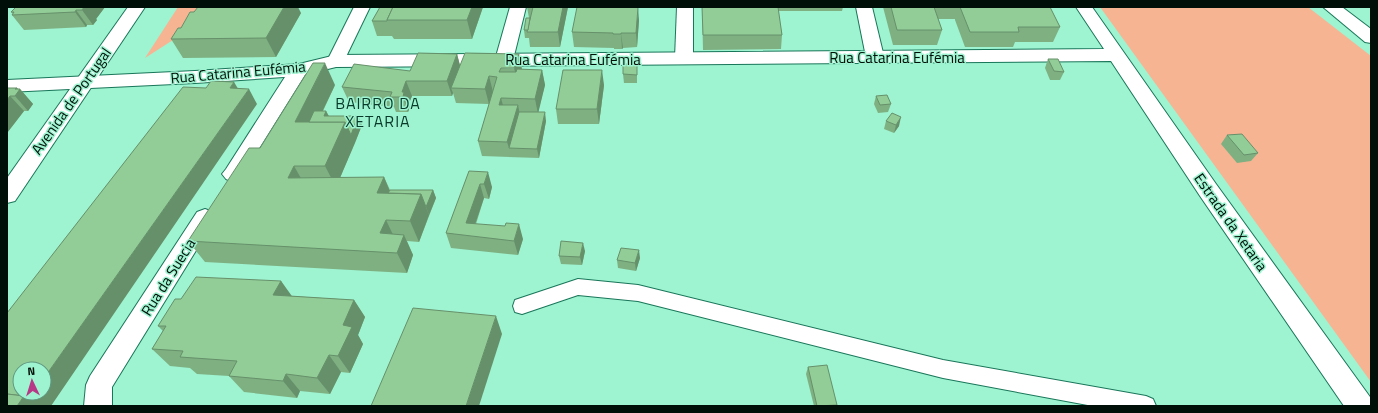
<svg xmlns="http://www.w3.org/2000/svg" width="1378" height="413" font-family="'Titillium Web',sans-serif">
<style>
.green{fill:#f7b493}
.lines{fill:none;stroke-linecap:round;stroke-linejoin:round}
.lane-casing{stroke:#187659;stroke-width:2}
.street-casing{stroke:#187659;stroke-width:2}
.secondary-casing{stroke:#187659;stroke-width:2}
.highway-casing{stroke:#187659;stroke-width:2}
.lane{fill:#fff;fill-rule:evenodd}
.street{fill:#fff;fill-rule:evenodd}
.secondary{fill:#fff;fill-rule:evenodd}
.highway{fill:#fff;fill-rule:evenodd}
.wall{fill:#7eb082}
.shaded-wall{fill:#66906a}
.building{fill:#92cd97;stroke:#66906a}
.labels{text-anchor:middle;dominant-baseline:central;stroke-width:3;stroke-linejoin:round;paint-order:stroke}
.street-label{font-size:15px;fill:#001008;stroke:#9ef3d0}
.neighbourhood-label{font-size:16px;letter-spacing:1px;fill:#083929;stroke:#9ef3d0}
</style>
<rect width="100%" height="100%" fill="#9ef3d0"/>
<g class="green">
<polygon points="178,7 277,7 212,15 145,58"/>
<polygon points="1100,7 1308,7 1371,56 1371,382"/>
</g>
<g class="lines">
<defs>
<polygon id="lane" points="578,279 638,285 943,360 1146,396 1153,399 1156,406 1093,406 943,378 638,301 578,295 522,314 515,312 513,306 515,300"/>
<g id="street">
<polygon points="128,7 145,7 15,201 7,203 7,178"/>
<polygon points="354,7 370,7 342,65 336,67 330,65 327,61"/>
<polygon points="510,7 526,7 513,60 510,64 504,66 498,64 495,60"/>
<polygon points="677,7 693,7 693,58 690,62 684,64 678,62 675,58"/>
<polygon points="856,7 872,7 884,57 881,61 875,63 869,61 866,57"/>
<polygon points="299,64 306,66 308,70 240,179 233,182 226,179 222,174 226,169 292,66"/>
<polygon points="205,209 213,212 216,218 112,387 112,406 84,406 86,385 90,376 197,212"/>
</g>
<polygon id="secondary" points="1076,7 1092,7 1216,184 1370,397 1371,406 1344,406 1200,196 1111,61 336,67 299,76 195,83 7,92 7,80 195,71 299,64 336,55 1104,49"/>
<polygon id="highway" points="1323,7 1342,7 1371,29 1371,43 1365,42"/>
</defs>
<use href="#lane" class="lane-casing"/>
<use href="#street" class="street-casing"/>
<use href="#secondary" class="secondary-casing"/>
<use href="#highway" class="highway-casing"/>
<use href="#lane" class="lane"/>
<use href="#street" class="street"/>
<use href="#secondary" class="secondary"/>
<use href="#highway" class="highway"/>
</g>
<g class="wall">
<polygon points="16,7 105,7 96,19 97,20 93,25 87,25 86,27 24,30 12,15 13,14 11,12"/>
<polygon points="379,7 483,7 472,39 394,39 392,36 377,36 372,21 380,8"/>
<polygon points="527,7 568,7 560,47 530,47 529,38 525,38 524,30 529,18"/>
<polygon points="702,7 843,7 842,11 778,11 782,35 781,49 703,50"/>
<polygon points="883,7 1050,7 1060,27 1053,42 1015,42 1013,47 965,47 955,20 955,19 938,19 942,30 937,45 893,45"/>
<polygon points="194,12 301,13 276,57 183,58 171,39 181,28"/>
<polygon points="639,20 637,47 623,48 622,49 614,49 614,48 574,47 572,32"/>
<polygon points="457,54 460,66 542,70 545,85 538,112 546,121 539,158 482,156 478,141 489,104 456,103 453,93 452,96 412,96 409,103 410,107 408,112 396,112 394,107 349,102 342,87 410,71"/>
<polygon points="1048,59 1064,72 1060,80 1050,80 1045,68"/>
<polygon points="637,64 637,83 624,83 623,74"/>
<polygon points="335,85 323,111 326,111 329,116 358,116 362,125 340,178 384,177 390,190 433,190 436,198 419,242 407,241 413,255 407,273 205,262 188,241 260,148"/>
<polygon points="604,85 599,124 558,124 556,109"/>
<polygon points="7,88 17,88 18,89 20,89 33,104 28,111 24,111 7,133"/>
<polygon points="876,96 891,104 888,112 878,113 874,104"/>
<polygon points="886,121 899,126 894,133 884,129"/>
<polygon points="1227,135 1258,153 1251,161 1237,163 1221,144"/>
<polygon points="469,171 492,187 489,199 484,198 476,224 523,239 518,255 451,248 446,233"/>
<polygon points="585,251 582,265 561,264 559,256"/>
<polygon points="640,258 636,271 618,268 617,260"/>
<polygon points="281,281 291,296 354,300 365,317 358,335 363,344 350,373 341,372 330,394 300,391 297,398 244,392 229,376 197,374 190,368 170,366 152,349 163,331 158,326 181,299"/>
<polygon points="808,367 837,405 836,406 814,406 806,374"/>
</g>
<g class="shaded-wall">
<polygon points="84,7 105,7 96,19 97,20 93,25 82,10"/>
<polygon points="284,7 298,7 301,13 276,57 266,38"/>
<polygon points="472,7 483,7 472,39 467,20"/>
<polygon points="563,7 568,7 560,47 558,32"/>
<polygon points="638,7 639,20 637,47 636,33"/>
<polygon points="76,10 87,25 86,27 75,12"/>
<polygon points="621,33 623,48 622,49 621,34"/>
<polygon points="457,54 461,69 451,88 453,93 452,96 447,81"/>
<polygon points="519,54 522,69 518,83 514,68"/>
<polygon points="325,63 335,85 311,135 295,122"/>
<polygon points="542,70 545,85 538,114 535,99"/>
<polygon points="602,70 604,85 599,124 597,109"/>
<polygon points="489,76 493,92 489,104 485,89"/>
<polygon points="406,81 412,96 409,103 410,107 408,112 403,97 402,92"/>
<polygon points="234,82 243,97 230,88"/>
<polygon points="17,88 19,90 20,89 33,104 28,111 15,96 15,89"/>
<polygon points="249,89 257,104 51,406 17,406 24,396 34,393 44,393 44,378"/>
<polygon points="10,96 24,111 7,133 7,100"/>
<polygon points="501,98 505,113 499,105"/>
<polygon points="518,105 521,120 509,148 507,142"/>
<polygon points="326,111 330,119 324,116"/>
<polygon points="545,112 546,121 539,158 537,149"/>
<polygon points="358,116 362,125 355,143 336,187 325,166 345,122"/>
<polygon points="901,117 899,126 894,133 896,125"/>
<polygon points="294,166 306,187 288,178"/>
<polygon points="488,172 492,187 489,199 484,184"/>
<polygon points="384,177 393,199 377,193"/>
<polygon points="480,184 484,198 471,236 466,223"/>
<polygon points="433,190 436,198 429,215 426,207"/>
<polygon points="421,194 429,215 419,242 410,221"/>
<polygon points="386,220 396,241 380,233"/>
<polygon points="519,224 523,239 518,255 514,241"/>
<polygon points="404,235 413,255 407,273 397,253"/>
<polygon points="583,243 585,251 582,265 580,257"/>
<polygon points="639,250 640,258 636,271 635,263"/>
<polygon points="281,281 294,299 273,295"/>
<polygon points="354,300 365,317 358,335 363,344 350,373 338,356 343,325"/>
<polygon points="496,316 502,334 479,406 466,406"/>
<polygon points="329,355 341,372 330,394 317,378"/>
<polygon points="286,374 300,391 297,398 283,381"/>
</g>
<g class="building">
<polygon points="16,7 84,7 82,10 76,10 75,12 12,15 14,12 11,12"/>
<polygon points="198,7 284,7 266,38 171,39 178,28 181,28 190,12 194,12"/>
<polygon points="380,7 393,7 387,20 387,21 372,21"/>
<polygon points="393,7 472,7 467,20 387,20"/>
<polygon points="533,7 563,7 558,32 527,32"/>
<polygon points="577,7 638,7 636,33 621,33 621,34 613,34 613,33 572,32"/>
<polygon points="702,7 778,7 782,35 703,35"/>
<polygon points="891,7 934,7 942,30 897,30"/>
<polygon points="960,7 1050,7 1060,27 1018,27 1019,32 970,32"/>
<polygon points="526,18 530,18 528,30 524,30"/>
<polygon points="418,53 457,54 447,81 406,81 402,92 404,92 403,97 390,97 392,92 342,87 354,64 410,71"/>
<polygon points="465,53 519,54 514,68 501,68 499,72 516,72 517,69 542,70 535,99 501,98 499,105 518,105 507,142 478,141 497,77 489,76 485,89 451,88"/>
<polygon points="1048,59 1058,59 1064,72 1054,71"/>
<polygon points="313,63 325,63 295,122 345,122 325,166 294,166 288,178 384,177 377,193 421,194 410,221 386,220 380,233 404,235 397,253 188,241 249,148 260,148"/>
<polygon points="623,64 637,64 637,75 623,74"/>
<polygon points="563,70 602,70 597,109 556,109"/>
<polygon points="211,81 234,82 230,88 249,89 44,378 44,369 20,369 20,393 34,393 29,399 24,396 7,394 7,313 183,87 206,88"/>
<polygon points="7,88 17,88 15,89 20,89 15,96 10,96 7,100"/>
<polygon points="887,95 891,104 880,105 876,96"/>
<polygon points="314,111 326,111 324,116 358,116 351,135 345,122 309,122"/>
<polygon points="519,112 545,112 537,149 509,148"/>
<polygon points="892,113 901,117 896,125 886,121"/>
<polygon points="1242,134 1258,153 1244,155 1227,135"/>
<polygon points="469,171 488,172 484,184 480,184 466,223 505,226 506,223 519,224 514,241 446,233"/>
<polygon points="390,190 433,190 426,207 421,194 388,193"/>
<polygon points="561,241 583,243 580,257 559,256"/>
<polygon points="621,248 639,250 635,263 617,260"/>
<polygon points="196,277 281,281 273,295 354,300 343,325 352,327 338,356 329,355 317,378 286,374 283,381 229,376 237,361 180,357 183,351 152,349 166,326 158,326 175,299 181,299"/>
<polygon points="413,308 496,316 466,406 371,406"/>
<polygon points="827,365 837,405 817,406 808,367"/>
<polygon points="7,394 24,396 17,406 7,406"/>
</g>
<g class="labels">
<g class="street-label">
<text x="897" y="57">Rua Catarina Eufémia</text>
<text x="573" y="59">Rua Catarina Eufémia</text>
<text transform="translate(238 72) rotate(-5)">Rua Catarina Eufémia</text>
<text transform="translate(71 101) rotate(-55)">Avenida de Portugal</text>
<text transform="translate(1231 222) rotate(55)">Estrada da Xetaria</text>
<text transform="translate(168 277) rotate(-58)">Rua da Suecia</text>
</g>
<g class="neighbourhood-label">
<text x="378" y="103">BAIRRO DA<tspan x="378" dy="18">XETARIA</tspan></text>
</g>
</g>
<rect width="1378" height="413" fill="none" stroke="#001008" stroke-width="16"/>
<g transform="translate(32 381) rotate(356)"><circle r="19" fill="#9ef3d0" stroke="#5f9880"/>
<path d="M0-3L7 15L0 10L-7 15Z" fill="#b73886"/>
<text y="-6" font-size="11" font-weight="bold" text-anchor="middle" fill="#001008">N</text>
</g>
</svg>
